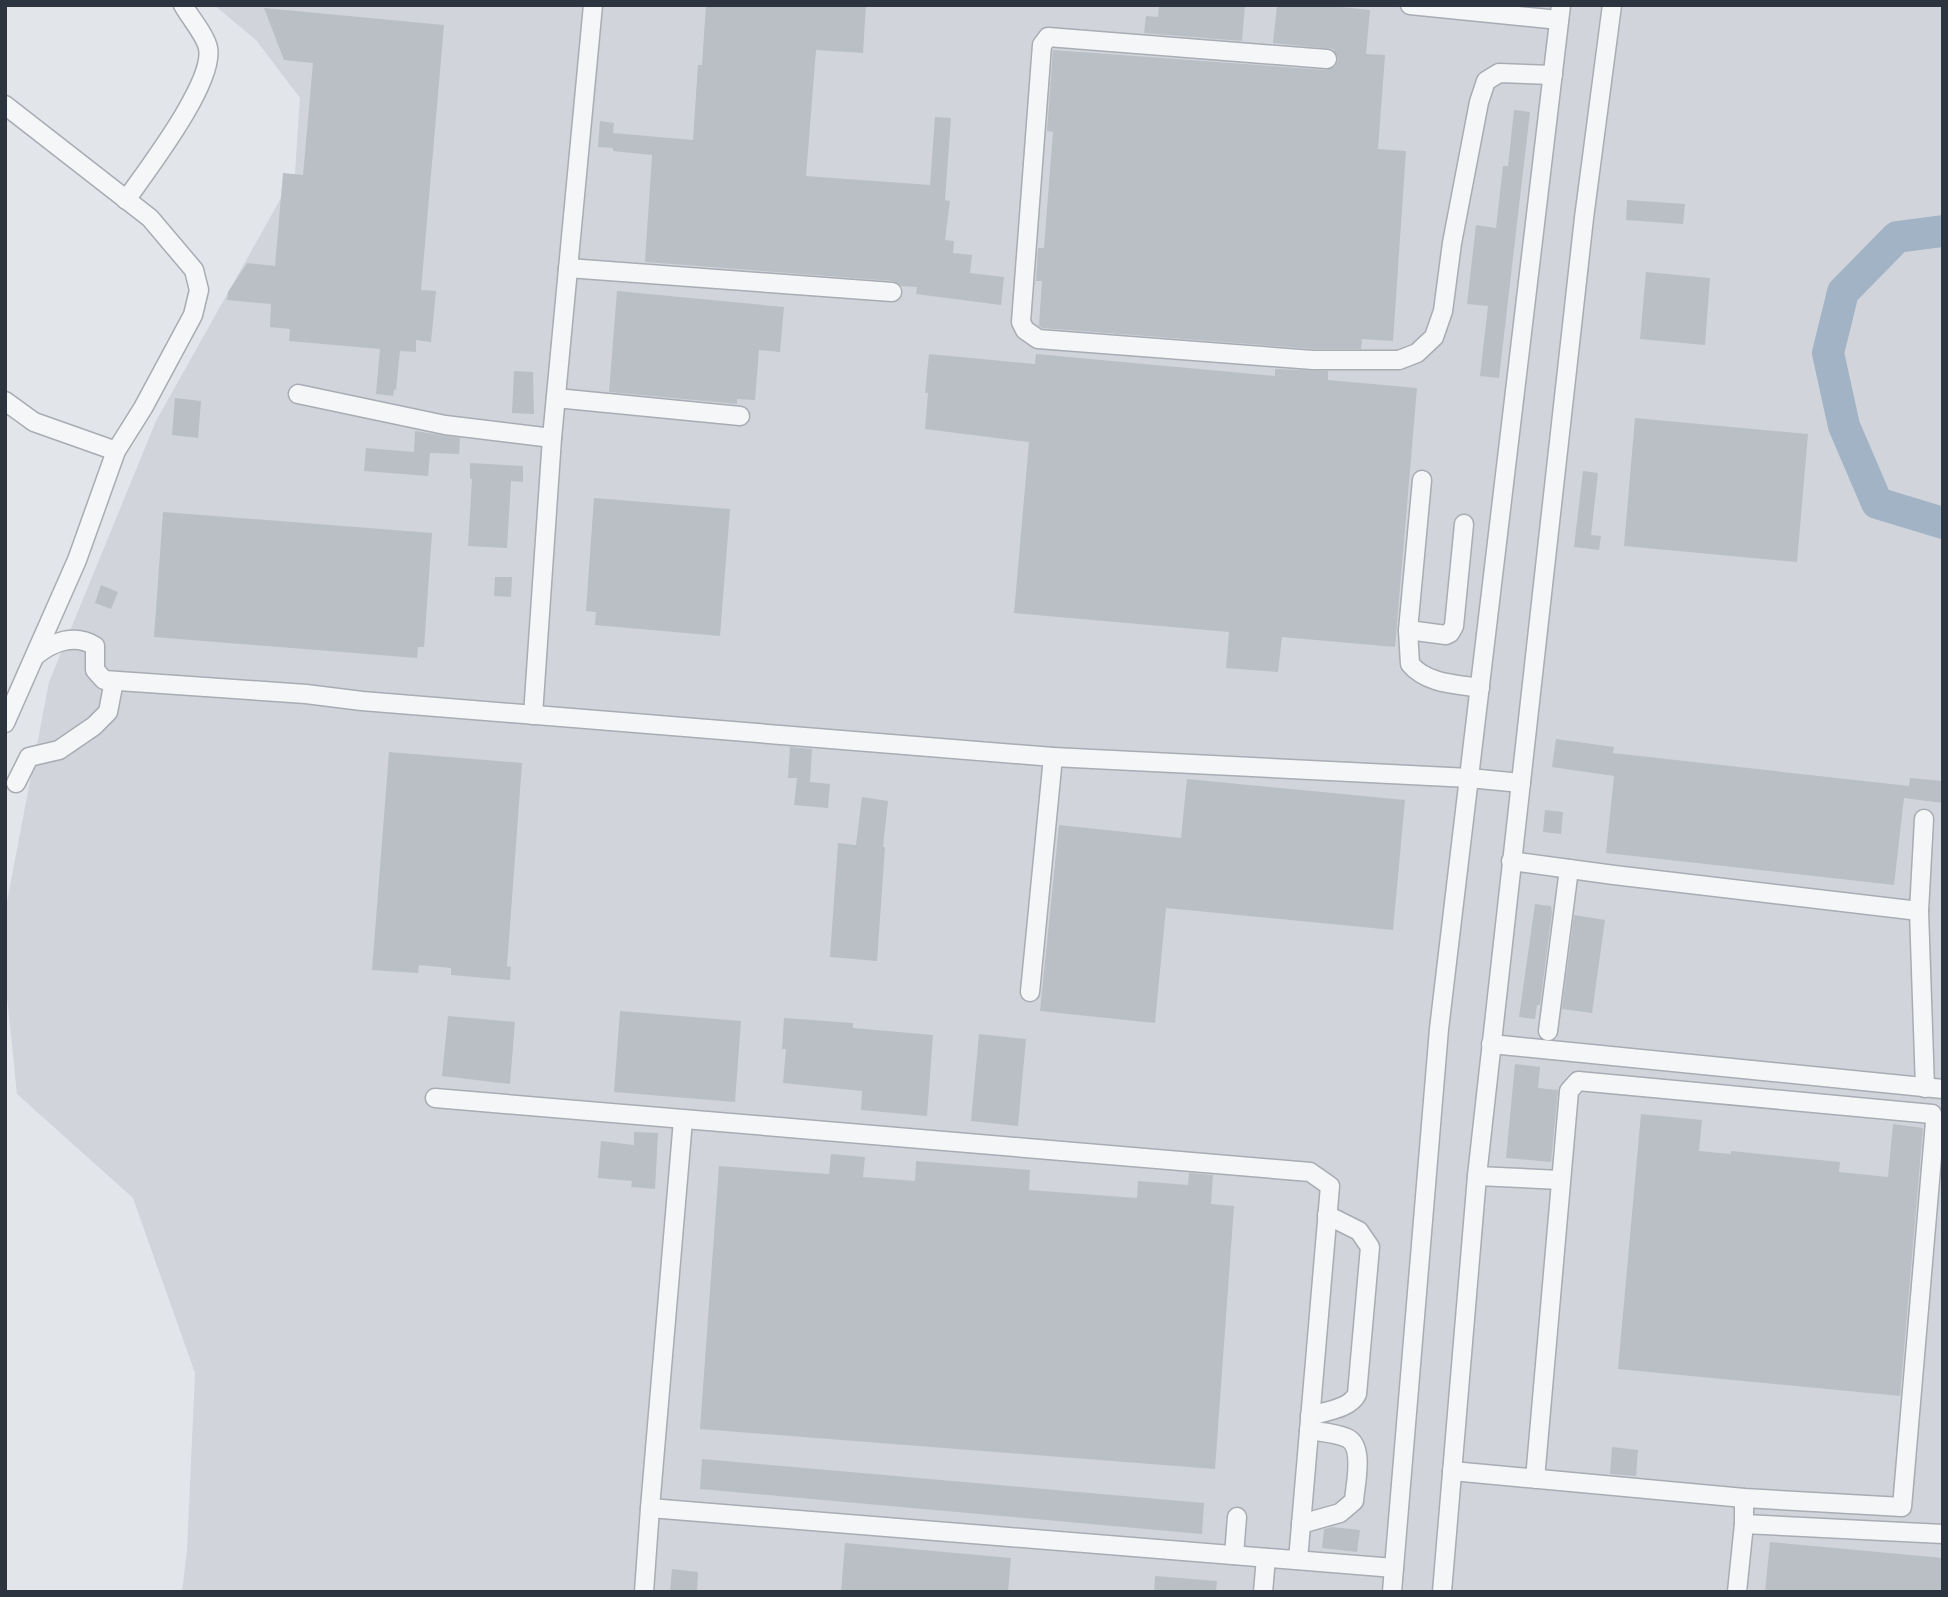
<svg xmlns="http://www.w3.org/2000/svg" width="1948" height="1597" font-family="'Noto Sans',sans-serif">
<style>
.built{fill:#d1d4db}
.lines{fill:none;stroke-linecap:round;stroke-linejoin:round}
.river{stroke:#a2b3c5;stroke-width:32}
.building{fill:#babfc5}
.minor-casing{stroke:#a8acb3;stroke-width:21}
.minor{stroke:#f5f6f8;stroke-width:18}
</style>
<rect width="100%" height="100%" fill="#e2e5e9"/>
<polygon class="built" points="214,5 1943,5 1943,1592 182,1592 187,1550 195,1373 133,1198 17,1094 5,977 5,912 49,682 156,421 295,173 300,98 256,40"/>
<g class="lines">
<polyline class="river" points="1943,231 1897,237 1843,292 1828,353 1844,426 1877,503 1943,523"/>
</g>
<g class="building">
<polygon points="706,5 866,5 863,53 816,50 806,176 930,185 935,117 951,118 945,200 950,201 945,240 954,241 953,253 972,255 970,273 1004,277 1001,305 916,294 917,287 901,286 893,281 645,262 652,155 613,151 613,148 598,147 600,121 614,123 613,133 693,140 698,65 702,65"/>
<polygon points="1159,5 1245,5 1242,41 1144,33 1146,16 1158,17"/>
<polygon points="1277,5 1324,5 1370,10 1366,54 1385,55 1378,149 1406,151 1393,341 1362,339 1361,349 1313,349 1042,328 1039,326 1042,281 1036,281 1038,248 1044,248 1053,132 1047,131 1053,50 1326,70 1336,66 1338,59 1333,49 1273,43"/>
<polygon points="264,8 444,25 421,290 436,291 431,342 416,340 416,352 400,351 396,390 394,390 393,396 376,394 380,349 289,341 290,329 270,327 271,304 227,300 228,292 247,263 275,266 283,173 303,175 313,63 284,60"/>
<polygon points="1514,110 1530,112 1499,378 1480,376 1488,306 1467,304 1476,225 1496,228 1503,166 1508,166"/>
<polygon points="1627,200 1685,204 1683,224 1626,220"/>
<polygon points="1646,272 1710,278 1705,345 1640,339"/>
<polygon points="617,291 784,307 780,352 759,350 755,400 737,399 737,404 609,392"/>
<polygon points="929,354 1035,364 1036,354 1275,376 1275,369 1328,371 1328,380 1417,388 1395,647 1282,637 1278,672 1226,668 1229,632 1014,613 1029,442 925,429 928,393 925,393"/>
<polygon points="514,371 533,372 534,414 512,413"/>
<polygon points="175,398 201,401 198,438 172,435"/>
<polygon points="1635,418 1808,434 1797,562 1624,546"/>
<polygon points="415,431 460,438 459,454 430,453 428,476 364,471 366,448 414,452"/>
<polygon points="470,463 523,466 523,482 511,481 507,548 468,546 472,479 470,479"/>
<polygon points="1583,471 1598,473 1591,535 1601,536 1599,550 1574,547"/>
<polygon points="594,498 730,509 720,636 595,625 596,612 586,611"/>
<polygon points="163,512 432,533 424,647 418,647 417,658 154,637"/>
<polygon points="495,577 512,577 511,597 494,596"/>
<polygon points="101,585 118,592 111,609 95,603"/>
<polygon points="1556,739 1614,747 1613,753 1909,786 1910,778 1943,781 1943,803 1904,798 1894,885 1606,853 1614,776 1552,767"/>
<polygon points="790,747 812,749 810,782 830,784 828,808 794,805 797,778 788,778"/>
<polygon points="389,752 522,763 507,966 511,967 510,980 451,975 451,968 419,965 418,973 372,970"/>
<polygon points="1187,779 1405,800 1393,930 1166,908 1155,1023 1040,1011 1059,825 1181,838"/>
<polygon points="862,797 888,801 883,847 885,847 877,961 830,957 838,843 856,845"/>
<polygon points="1545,810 1563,812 1561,834 1543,832"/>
<polygon points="1535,904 1551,906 1552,912 1540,1005 1537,1005 1535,1019 1519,1017"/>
<polygon points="1574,915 1605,920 1592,1013 1562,1009"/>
<polygon points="620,1011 741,1021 735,1102 614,1092"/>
<polygon points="448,1016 515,1022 510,1084 442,1076"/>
<polygon points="784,1018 853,1023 853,1028 933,1035 927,1116 861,1110 862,1091 783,1083 786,1049 782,1049"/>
<polygon points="979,1034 1026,1039 1018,1126 971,1121"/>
<polygon points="1515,1064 1540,1067 1538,1088 1558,1090 1551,1162 1506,1158"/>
<polygon points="1641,1114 1702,1120 1699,1151 1731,1154 1731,1151 1840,1162 1839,1172 1888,1177 1893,1124 1923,1128 1900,1396 1618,1369"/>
<polygon points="634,1132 658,1133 655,1189 631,1187 632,1181 598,1178 601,1141 634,1145"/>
<polygon points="831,1154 865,1157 863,1177 915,1181 916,1161 1030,1170 1029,1190 1137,1198 1138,1181 1188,1185 1189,1173 1213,1175 1211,1204 1234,1206 1215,1469 700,1429 719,1166 829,1174"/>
<polygon points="1612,1447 1638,1450 1636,1476 1610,1474"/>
<polygon points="702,1459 1204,1503 1202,1534 700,1489"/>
<polygon points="1332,1527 1360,1530 1357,1552 1322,1548 1324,1529"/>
<polygon points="1770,1542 1943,1558 1943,1592 1765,1592"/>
<polygon points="845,1543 1011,1558 1008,1592 841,1592"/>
<polygon points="672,1569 698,1572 697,1592 670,1592"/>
<polygon points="1155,1576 1217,1581 1216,1592 1154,1592"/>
</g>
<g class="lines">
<defs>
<g id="minor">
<polyline points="1410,5 1559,20"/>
<polyline points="1327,59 1048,37 1042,45 1021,322 1025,330 1038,339 1313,360 1399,360 1417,353 1434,337 1443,311 1452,243 1479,102 1486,81 1499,73 1553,75"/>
<polyline points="5,105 150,218 194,270 199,290 193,315 143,408 116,451 77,560 5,723"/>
<path d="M126 200C147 170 215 82 208 48 206 36 189 16 183 5"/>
<polyline points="568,268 892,292"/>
<polyline points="298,394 445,425 552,438"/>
<polyline points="556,398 740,416"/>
<polyline points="5,401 34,422 116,451"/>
<path d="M1422 480 1408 630 1410 664C1427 684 1455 684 1480 688"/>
<polyline points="1408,630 1446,635 1450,633 1454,626 1464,524"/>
<path d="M35 656C52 642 75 633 95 646V670L104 680 306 694 362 701 1053 757 1469 778 1521 783"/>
<polyline points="533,715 552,438 593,5"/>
<polyline points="16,783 29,757 59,750 94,726 108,712 114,681"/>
<polyline points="1924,819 1919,911 1925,1088"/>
<polyline points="1511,861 1614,875 1919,911"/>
<polyline points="1030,992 1053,757"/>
<polyline points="1548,1031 1569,869"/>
<polyline points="1491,1044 1943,1089"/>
<polyline points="435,1098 1310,1172 1330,1186 1298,1560"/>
<polyline points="1477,1176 1560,1180"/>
<path d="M1310 1416C1325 1411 1350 1409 1357 1394L1370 1247 1359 1231 1327 1215"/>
<polyline points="1452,1471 1744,1498 1902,1507 1935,1122 1932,1114 1578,1081 1569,1091 1535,1479"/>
<polyline points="650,1508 683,1120"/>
<path d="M1301 1524 1340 1513 1354 1501C1355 1485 1365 1446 1347 1438 1336 1433 1321 1432 1309 1430"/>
<polyline points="1744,1524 1943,1534"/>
<polyline points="1234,1555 1237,1517"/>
<polyline points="644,1592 650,1508 1394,1568"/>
<polyline points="1263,1592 1266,1558"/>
<polyline points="1392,1592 1439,1029 1561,5"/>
<polyline points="1442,1592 1477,1176 1584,218 1612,5"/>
<polyline points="1737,1592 1744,1524 1744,1498"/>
</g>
</defs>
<use href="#minor" class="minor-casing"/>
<use href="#minor" class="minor"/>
</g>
<rect width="1948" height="1597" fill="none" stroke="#2c343f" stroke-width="14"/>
</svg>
